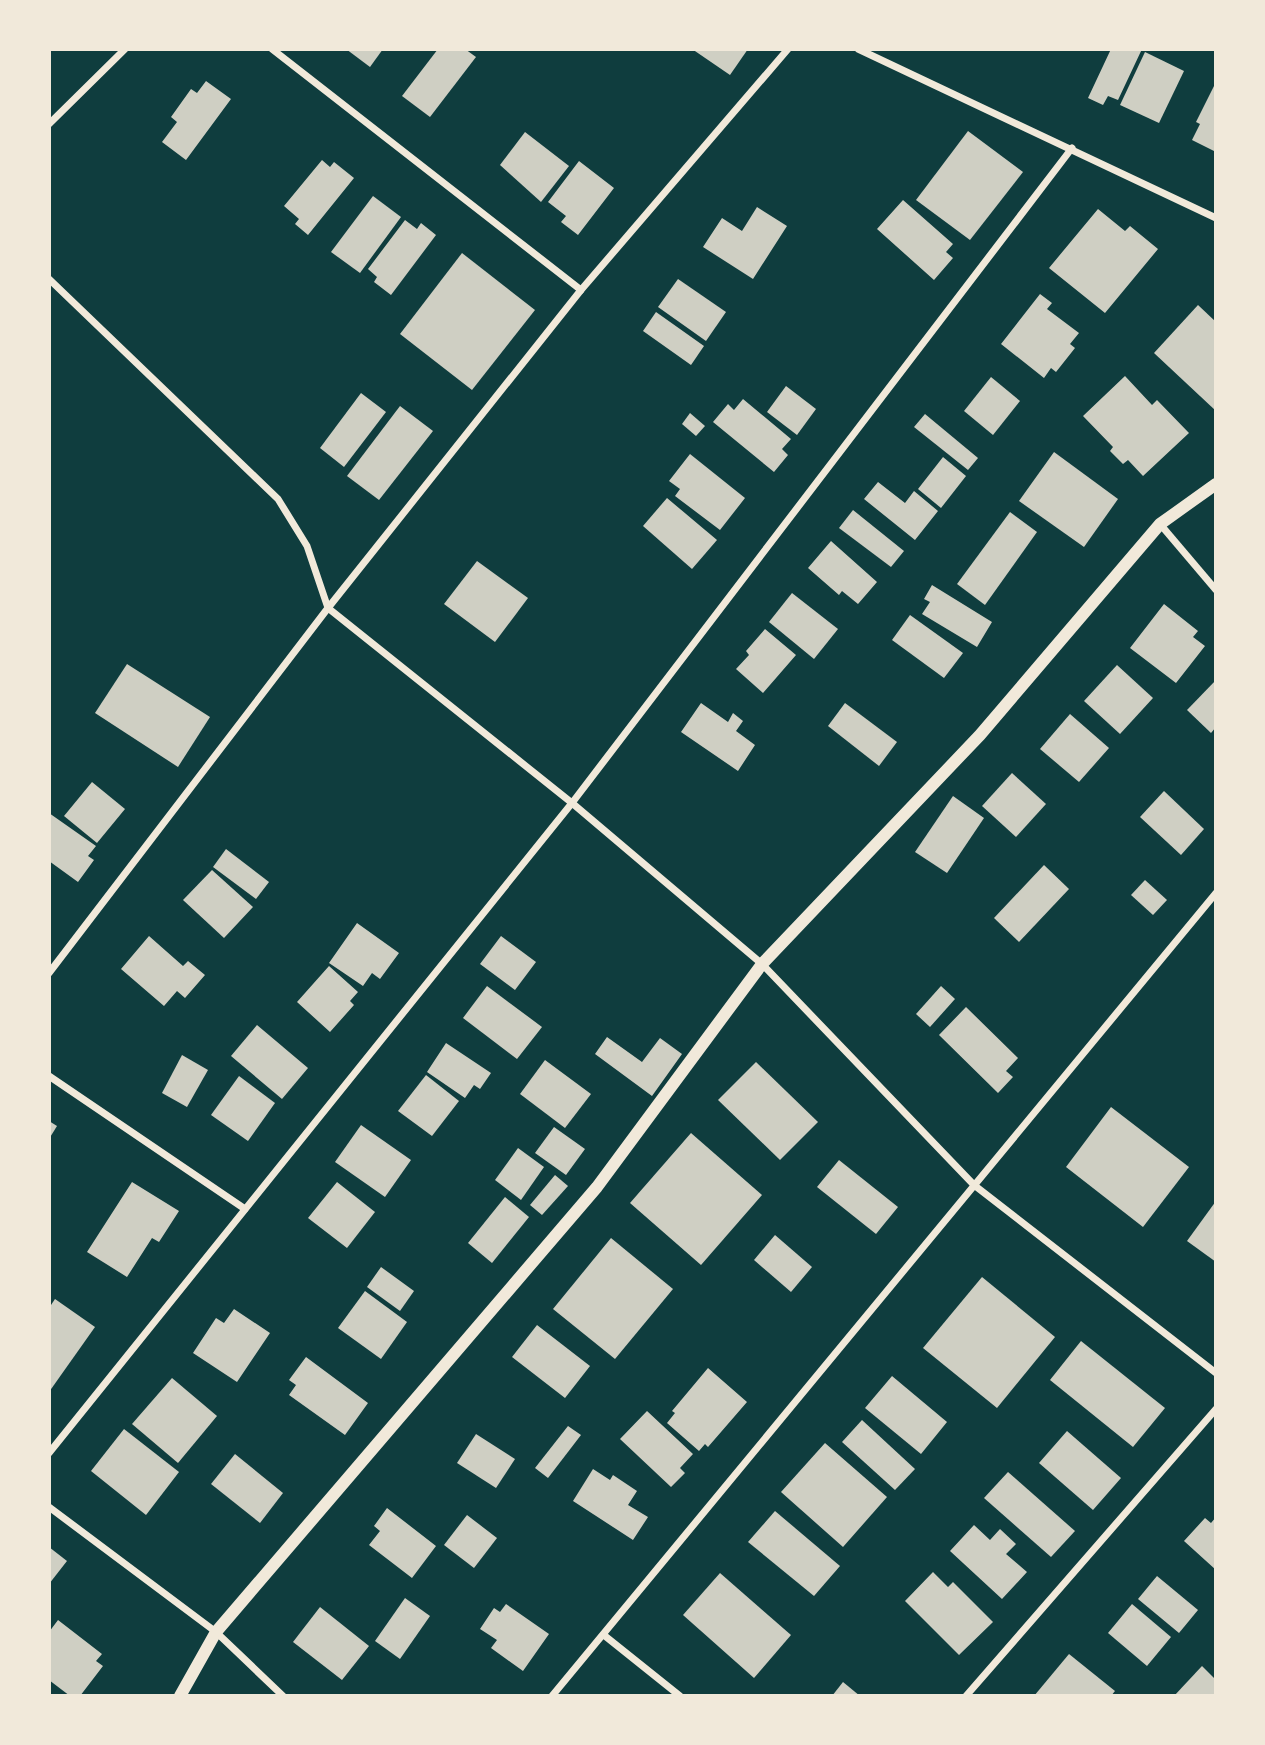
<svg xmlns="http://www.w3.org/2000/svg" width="1265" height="1745" font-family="'Source Sans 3',sans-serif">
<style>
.building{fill:#cfcfc3}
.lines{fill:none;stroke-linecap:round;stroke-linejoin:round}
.minor{stroke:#f1e9da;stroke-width:7}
.tertiary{stroke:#f1e9da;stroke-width:12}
</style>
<rect width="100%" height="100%" fill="#0f3d3e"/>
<g class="building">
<polygon points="346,49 383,49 370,67"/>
<polygon points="438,49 465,49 476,57 430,117 402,96"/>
<polygon points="692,49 748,49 730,75"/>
<polygon points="1111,49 1142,49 1118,100 1108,96 1103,105 1088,98"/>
<polygon points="1145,52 1184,71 1159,123 1120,105"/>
<polygon points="206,81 231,99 186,160 162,142 177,122 171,117 191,89 197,93"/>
<polygon points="1216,82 1216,152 1192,140 1200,124 1196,122"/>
<polygon points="968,131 1023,172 970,240 916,200"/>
<polygon points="525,132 569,166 541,202 500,165"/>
<polygon points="322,160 330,167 334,162 354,178 308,235 295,224 299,219 284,206"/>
<polygon points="579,161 614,188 578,235 561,222 566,216 548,202"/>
<polygon points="373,196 401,217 360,273 331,252"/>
<polygon points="903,200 953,244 946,252 953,258 934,280 877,229"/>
<polygon points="757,207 787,226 753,279 703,247 722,218 742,231"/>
<polygon points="1098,209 1125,231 1130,226 1158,249 1105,313 1049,268"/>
<polygon points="405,220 417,229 421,223 436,235 391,295 374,282 377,277 368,269"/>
<polygon points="462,253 535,310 472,390 400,334"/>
<polygon points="678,279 726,312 706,341 658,307"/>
<polygon points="1040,294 1052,303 1047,309 1079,333 1070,344 1075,348 1056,372 1051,368 1044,378 1001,344"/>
<polygon points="1198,305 1216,322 1216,411 1154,353"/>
<polygon points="656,312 704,346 691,365 643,331"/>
<polygon points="1125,376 1152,405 1157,400 1189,433 1143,476 1128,460 1123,464 1110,451 1113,447 1083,416"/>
<polygon points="991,377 1020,401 993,435 964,411"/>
<polygon points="786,386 816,409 797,435 767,412"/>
<polygon points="361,393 386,412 344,467 320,448"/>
<polygon points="743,399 791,439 782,449 788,455 774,472 713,422 728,404 734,410"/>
<polygon points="400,406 433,431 379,500 347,476"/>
<polygon points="690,413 705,426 696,436 682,424"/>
<polygon points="925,414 978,458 968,470 914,427"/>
<polygon points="1054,452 1118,499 1084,547 1019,501"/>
<polygon points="690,454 745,498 720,530 675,496 680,489 669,481"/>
<polygon points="943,457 966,476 941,508 918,489"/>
<polygon points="878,482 905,503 914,491 938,511 915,540 864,499"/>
<polygon points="667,498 717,540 692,569 643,526"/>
<polygon points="853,510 904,551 891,567 839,528"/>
<polygon points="1010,512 1037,532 985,605 957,584"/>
<polygon points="831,541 877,582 858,604 842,591 839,595 808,568"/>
<polygon points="477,561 528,598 495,642 444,604"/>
<polygon points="932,585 992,622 977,647 922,614 930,602 924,599"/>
<polygon points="792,593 838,629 814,659 769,622"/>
<polygon points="1164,604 1198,631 1193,637 1205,646 1176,683 1130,648"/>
<polygon points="910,615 963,653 944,678 892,640"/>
<polygon points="765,629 796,655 763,693 736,669 749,655 746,651"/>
<polygon points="127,664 210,717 178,767 95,713"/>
<polygon points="1117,665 1153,698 1120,734 1084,701"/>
<polygon points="1216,680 1216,727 1211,733 1187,710"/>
<polygon points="701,703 728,722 733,713 743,721 736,731 755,745 738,771 681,732"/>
<polygon points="845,703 897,742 879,766 828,726"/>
<polygon points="1070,714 1109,748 1079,782 1040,749"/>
<polygon points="1012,773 1046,804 1016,837 982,806"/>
<polygon points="92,782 125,809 97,843 64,816"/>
<polygon points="1164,791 1204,829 1181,855 1140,817"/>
<polygon points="953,796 984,818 947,873 915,852"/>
<polygon points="49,813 96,846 88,856 94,860 78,882 49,861"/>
<polygon points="226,849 269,882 256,899 213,867"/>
<polygon points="1044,865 1069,889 1019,942 994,918"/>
<polygon points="212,870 253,907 224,938 183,900"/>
<polygon points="1145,880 1167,900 1153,915 1131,895"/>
<polygon points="357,923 399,953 380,979 372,973 363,986 329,963"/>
<polygon points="149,936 183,966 188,961 205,975 185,998 177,991 164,1006 121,969"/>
<polygon points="501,936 536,962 515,990 480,964"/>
<polygon points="329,966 358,992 350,1001 354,1005 330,1032 297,1002"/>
<polygon points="487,986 542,1027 517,1059 463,1018"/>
<polygon points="941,986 955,999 930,1027 916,1014"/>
<polygon points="966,1007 1018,1058 1006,1071 1013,1077 998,1093 939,1035"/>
<polygon points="257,1025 308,1068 282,1099 231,1056"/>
<polygon points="607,1037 642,1062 660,1038 682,1054 652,1096 595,1054"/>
<polygon points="446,1043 491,1073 480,1089 474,1085 465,1098 427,1072"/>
<polygon points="182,1055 208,1070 187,1107 162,1093"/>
<polygon points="545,1060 591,1094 565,1128 520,1094"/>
<polygon points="756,1062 818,1122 780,1160 718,1100"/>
<polygon points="426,1075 459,1101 432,1136 398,1111"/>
<polygon points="239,1076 275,1103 248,1141 211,1115"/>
<polygon points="1111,1107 1189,1167 1143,1227 1066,1167"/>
<polygon points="49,1121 57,1126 49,1139"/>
<polygon points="361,1125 411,1160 385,1197 335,1162"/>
<polygon points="554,1127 585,1149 566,1175 535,1153"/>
<polygon points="691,1133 762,1195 701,1265 630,1203"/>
<polygon points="518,1148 544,1167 521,1200 495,1180"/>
<polygon points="839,1160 898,1207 876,1234 817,1187"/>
<polygon points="555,1175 568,1186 542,1215 530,1205"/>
<polygon points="132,1182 179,1211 159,1242 152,1238 127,1277 87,1252"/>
<polygon points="337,1182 375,1212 347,1248 308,1218"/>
<polygon points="505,1197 529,1217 492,1263 468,1243"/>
<polygon points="1216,1201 1216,1262 1187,1241"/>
<polygon points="775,1235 812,1267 791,1292 754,1260"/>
<polygon points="611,1238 673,1289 615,1359 553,1309"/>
<polygon points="381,1267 414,1291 400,1311 367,1287"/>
<polygon points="982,1277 1055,1337 997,1408 923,1348"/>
<polygon points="365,1291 407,1322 381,1359 338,1328"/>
<polygon points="55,1299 95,1327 49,1392 49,1308"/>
<polygon points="234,1309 270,1333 237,1382 193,1353 216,1318 224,1323"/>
<polygon points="537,1325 590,1366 565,1398 512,1357"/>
<polygon points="1081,1341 1165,1408 1133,1447 1050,1380"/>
<polygon points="306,1357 368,1403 345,1435 289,1395 296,1385 289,1380"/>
<polygon points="708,1368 747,1402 708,1447 705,1444 699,1451 667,1423 675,1413 672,1411"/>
<polygon points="892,1376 947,1422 921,1454 865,1408"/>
<polygon points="172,1378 217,1416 178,1463 132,1424"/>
<polygon points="647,1411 693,1454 680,1468 685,1473 671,1487 620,1439"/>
<polygon points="862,1420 915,1469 895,1490 842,1442"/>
<polygon points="568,1426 581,1435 548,1478 535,1468"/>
<polygon points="124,1429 179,1472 146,1515 91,1471"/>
<polygon points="1067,1431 1121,1478 1093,1510 1039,1463"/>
<polygon points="476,1434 515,1459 496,1488 457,1463"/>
<polygon points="825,1443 887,1497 843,1547 781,1492"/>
<polygon points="235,1454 283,1493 260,1523 211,1484"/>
<polygon points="593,1469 610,1480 613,1475 637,1491 628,1505 648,1517 633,1540 573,1501"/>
<polygon points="1008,1472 1075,1531 1051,1557 984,1498"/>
<polygon points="387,1508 436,1546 412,1578 369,1545 380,1531 374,1526"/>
<polygon points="775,1511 840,1566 814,1596 748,1542"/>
<polygon points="467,1515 497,1538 474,1568 444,1545"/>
<polygon points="1216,1517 1216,1570 1184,1541 1205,1518 1211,1523"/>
<polygon points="974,1525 990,1540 1000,1529 1016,1544 1006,1554 1027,1572 1002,1599 950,1551"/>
<polygon points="49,1547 67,1561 49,1584"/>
<polygon points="933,1572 948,1587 953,1582 993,1622 959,1655 905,1601"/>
<polygon points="720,1573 791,1635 754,1678 683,1615"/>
<polygon points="1157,1576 1198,1610 1179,1633 1138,1599"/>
<polygon points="405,1598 430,1616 400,1659 375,1641"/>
<polygon points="506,1604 549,1634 523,1671 491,1648 497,1640 480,1629 494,1608 500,1612"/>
<polygon points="1132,1604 1171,1637 1147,1666 1108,1633"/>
<polygon points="320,1607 369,1646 342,1680 293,1642"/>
<polygon points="58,1620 102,1654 96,1661 103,1666 80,1696 70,1696 49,1680 49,1632"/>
<polygon points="1069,1654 1115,1691 1111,1696 1034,1696"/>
<polygon points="1202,1666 1216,1680 1216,1696 1174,1696"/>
<polygon points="843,1682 860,1696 832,1696"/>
</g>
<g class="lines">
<g class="minor">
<polyline points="272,49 581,290"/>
<polyline points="858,49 1216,218"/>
<polyline points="49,124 125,49"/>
<polyline points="49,279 278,499 307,546 328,608 572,803 762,964 974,1185 1216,1373"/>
<polyline points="1160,524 1216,590"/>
<polyline points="49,973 328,608 581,290 788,49"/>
<polyline points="49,1076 245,1209"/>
<polyline points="49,1453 572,803 1072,148"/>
<polyline points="49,1507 216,1632 283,1696"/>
<polyline points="605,1636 680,1696"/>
<polyline points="552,1696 1216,893"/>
<polyline points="966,1696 1216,1409"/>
</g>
<polyline class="tertiary" points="180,1696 216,1632 597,1187 762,964 980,735 1160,524 1216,484"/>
</g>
<rect width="1265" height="1745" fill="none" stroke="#f1e9da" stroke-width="102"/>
</svg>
